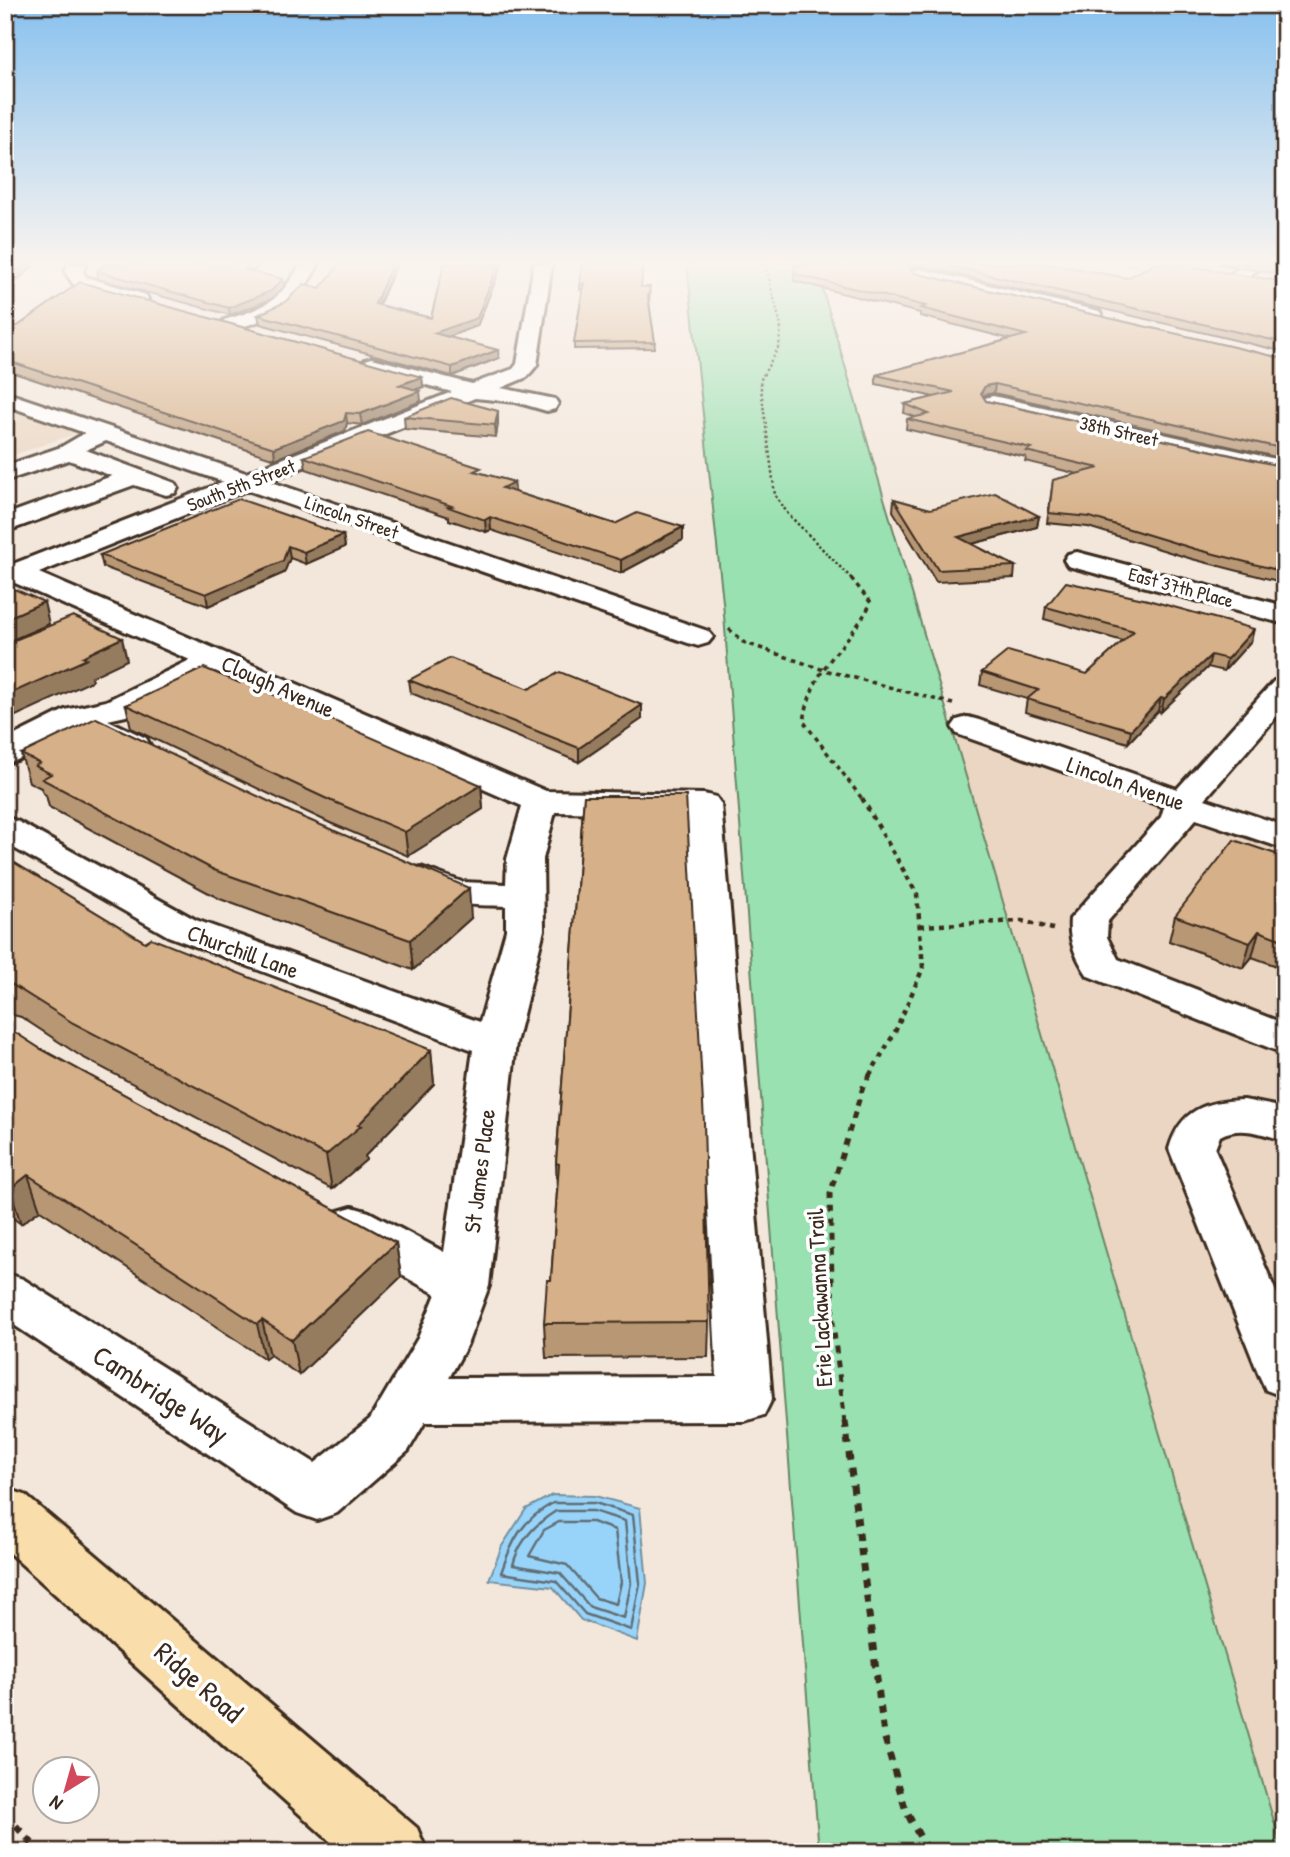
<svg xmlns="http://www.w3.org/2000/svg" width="1290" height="1857" font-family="'Patrick Hand',sans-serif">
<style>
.built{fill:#ead6c2}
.green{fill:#99e1b0;stroke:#6a8667;stroke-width:2}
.water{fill:#98d4f9;stroke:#7390a1;stroke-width:2}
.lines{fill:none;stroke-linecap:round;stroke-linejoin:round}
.shore{stroke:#606e76;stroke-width:2.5}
.stream{fill:#7390a1;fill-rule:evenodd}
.minor-casing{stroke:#3b2a1e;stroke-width:6}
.major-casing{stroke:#3b2a1e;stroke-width:6}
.path-far4{stroke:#3b2a1e;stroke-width:2.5;stroke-dasharray:2.5 2.5;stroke-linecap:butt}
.path-far3{stroke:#3b2a1e;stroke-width:3.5;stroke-dasharray:4.5 4.5;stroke-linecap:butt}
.path-far2{stroke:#3b2a1e;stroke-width:4.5;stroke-dasharray:5 5;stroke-linecap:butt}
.path-far1{stroke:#3b2a1e;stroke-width:5;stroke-dasharray:7 7;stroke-linecap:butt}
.path{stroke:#3b2a1e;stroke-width:7;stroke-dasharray:8 8;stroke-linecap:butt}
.minor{fill:#fff;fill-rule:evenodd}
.major{fill:#f9deab;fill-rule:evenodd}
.wall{fill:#b89775;stroke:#3b2a1e;stroke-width:2}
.shaded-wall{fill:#967b5f;stroke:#3b2a1e;stroke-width:2}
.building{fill:#d6b088;stroke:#3b2a1e;stroke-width:2}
.labels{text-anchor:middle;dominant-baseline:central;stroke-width:7;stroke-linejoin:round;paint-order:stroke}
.far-street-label{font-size:19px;fill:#3b2a1e;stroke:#fff}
.street-label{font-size:23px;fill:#3b2a1e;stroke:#fff}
.near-street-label{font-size:28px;fill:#3b2a1e;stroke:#fff}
</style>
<rect width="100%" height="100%" fill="#f3e7db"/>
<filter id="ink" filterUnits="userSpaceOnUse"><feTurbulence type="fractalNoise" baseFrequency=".0143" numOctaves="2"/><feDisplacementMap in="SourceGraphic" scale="14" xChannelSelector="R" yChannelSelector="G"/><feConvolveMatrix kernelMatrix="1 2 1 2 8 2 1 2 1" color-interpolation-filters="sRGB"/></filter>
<g filter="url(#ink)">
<g class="built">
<polygon points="1156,264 1285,264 1285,292"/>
<polygon points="5,406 80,432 5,458"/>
<polygon points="953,730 1285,843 1285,1852 1283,1852"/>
</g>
<polygon class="green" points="687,264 815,264 1283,1852 819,1852 723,602"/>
<polygon class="water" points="552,1495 595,1496 640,1508 647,1583 637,1641 581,1620 553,1587 489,1580 502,1546 526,1509"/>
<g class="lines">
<g class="shore">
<path d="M553 1503H595L633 1515 640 1583 631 1630 585 1614 556 1581 501 1573C512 1540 522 1520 553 1503Z"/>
<path d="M556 1511H593L625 1521 631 1583 624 1618 590 1607 560 1573 513 1565C519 1541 535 1524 556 1511Z"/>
<polygon points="559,1522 592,1522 615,1530 621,1582 616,1604 596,1598 567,1565 529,1556 544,1530"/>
</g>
<polygon class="stream" points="1121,264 1129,264 1160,271 1158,272"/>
<defs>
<g id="minor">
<polygon points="68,264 86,264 83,272 86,277 146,295 148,299 139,305 74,285 65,272"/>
<path d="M301 264H319C299 298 289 312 251 324 242 327 234 330 224 328L221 324 224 320C267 307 277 303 301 264Z"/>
<path d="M534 264H552L537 365 527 377 501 388 555 399 558 404 555 409 547 411 516 402 475 398 269 481 708 631 713 637 708 643 698 646 688 643 247 490 39 573 546 791 704 794 716 797 721 804 772 1399 764 1415 745 1421 425 1422 408 1451 337 1513 317 1520 297 1513 5 1319V1273L23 1279 315 1463 370 1419 418 1338 436 1294 335 1238 328 1225 335 1212 352 1207 369 1212 444 1252 473 1050 168 936 5 843V817L17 821 196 920 480 1022 506 930V906C475 905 422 906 403 878L408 870 421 867 462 882 506 884 507 859 522 806 215 671 126 716 108 720 146 738 150 745 146 752C121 758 98 740 76 729L17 760 5 763V740L65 710 106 701 190 660 15 583 5 585V567L224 482 106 441 86 450 175 483 178 488 175 493 166 495 134 485 5 532V515L112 476 69 460 5 481V466L61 447 85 433 5 405V392L246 473 452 392 365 368 362 364 365 360 372 358 472 384 513 369 517 364ZM555 812 687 814 717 1377 449 1378 467 1345 489 1286 516 1043 544 930 543 859Z"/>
<polygon points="1245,264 1266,264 1244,279 1232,279 1229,275"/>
<polygon points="920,269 1099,311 1102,315 1092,321 914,278 911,274 914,270"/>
<polygon points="993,396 1285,461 1285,475 985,408 982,403 985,398"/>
<polygon points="1077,552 1285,606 1285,624 1068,566 1064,560 1068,554"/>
<path d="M1285 679V707L1205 799 1285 826V849L1196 819 1108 921 1107 937 1118 959 1285 1024V1054L1088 976C1076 958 1068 941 1070 919L1161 817 1164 807 957 734 952 727 957 720 968 717 979 720 1177 789 1274 681Z"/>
<path d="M1244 1100 1285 1108V1141C1264 1134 1240 1125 1220 1136L1215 1149 1285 1313V1397L1266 1390 1259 1375 1169 1149C1180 1110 1205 1101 1244 1100Z"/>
</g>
<polygon id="major" points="5,1488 25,1495 417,1828 427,1852 342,1852 5,1549"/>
</defs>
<use href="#minor" class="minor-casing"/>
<use href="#major" class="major-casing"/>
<polyline class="path-far4" points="765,264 781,326 779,346 760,381 775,495 788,514 853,580"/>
<g class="path-far3">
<path d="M851 578 871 603C846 651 812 664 804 722L863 800"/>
<polyline points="729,629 743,642 821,669 953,704"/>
</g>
<g class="path-far2">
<polyline points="862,798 917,894 923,968 895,1032 869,1076"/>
<polyline points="920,926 1022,921 1053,929"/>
</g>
<polyline class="path-far1" points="845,1423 833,1324 830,1194 863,1087 870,1075"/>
<g class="path">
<polyline points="845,1421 884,1735 906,1811 928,1852"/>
<polyline points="5,1814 40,1852"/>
</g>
<use href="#minor" class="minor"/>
<use href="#major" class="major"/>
</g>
<g class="wall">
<polygon points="261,264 252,272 284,287 272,299 230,315 98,279 97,271"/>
<polygon points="397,264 379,305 431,318 444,264 502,264 477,326 448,337 499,358 452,376 260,324 258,315 320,288"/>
<polygon points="847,264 1050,264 1127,278 1285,282 1285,352 921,266 911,269 914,273 1285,359 1285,459 994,393 984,395 983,397 986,401 1285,467 1285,583 1192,559 1088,527 1047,523 1053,480 1078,474 1025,461 1026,457 906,429 907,419 915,417 904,413 905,404 934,397 876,384 876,375 1010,339 920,316 920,313 794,281 795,266"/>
<polygon points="1218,264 1285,264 1285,275"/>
<polygon points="580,285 641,287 650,293 649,300 655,348 574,349 574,343 583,289 580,290"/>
<polygon points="5,335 422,377 423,387 415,390 421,401 362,425 347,423 345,431 275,459 5,370"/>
<polygon points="498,411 498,423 496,437 405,429 404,417"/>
<polygon points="304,457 481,473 514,482 515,492 615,524 683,527 683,540 621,573 491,530 486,532 449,520 449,517 306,469"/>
<polygon points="894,499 930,509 1039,516 1037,527 972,544 1015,566 1014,578 936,582 893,511"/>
<polygon points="343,535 345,547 306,564 290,558 284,573 208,606 103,567 100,555"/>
<polygon points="1046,607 1251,641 1224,671 1208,667 1161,712 1158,711 1128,743 1025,712 1027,699 980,685 982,672 1087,674 1123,641 1044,619"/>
<polygon points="409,680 529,689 642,719 579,762 411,693"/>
<polygon points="126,705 481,785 483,809 408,856 328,822 131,728"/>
<polygon points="21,754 471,918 413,970 220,899 49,807 46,795 43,793 41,788 29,782"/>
<polygon points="584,796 709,1322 708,1357 546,1358 544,1323 551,1280 557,1190 556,1163"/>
<polygon points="5,857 145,942 431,1050 434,1084 365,1156 366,1160 332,1189 82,1057 21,1017 5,1013"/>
<polygon points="1285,857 1285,969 1252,957 1243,968 1169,941 1175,916"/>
<polygon points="5,1026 39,1048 396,1243 401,1277 299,1375 270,1355 265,1359 40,1210 21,1224 5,1212"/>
</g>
<g class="shaded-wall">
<polygon points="24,264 35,264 5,292 5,281"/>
<polygon points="252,264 261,264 246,277 245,270"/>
<polygon points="392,264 397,264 375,312 375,304"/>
<polygon points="498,264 502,264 477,326 434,342 434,333"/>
<polygon points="911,264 921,264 921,266 912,268 908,274 909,266"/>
<polygon points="283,279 284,287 272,299 230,315 229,308"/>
<polygon points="584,283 584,288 580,290 580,285"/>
<polygon points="498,350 499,358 452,376 452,367"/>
<polygon points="422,377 423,387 400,395 399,385"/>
<polygon points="995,384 994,393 984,395 980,402 981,393 985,386"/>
<polygon points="420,391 421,401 362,425 360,414"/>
<polygon points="498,411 498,423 496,437 495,425"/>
<polygon points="346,413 347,423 345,431 275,459 274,448"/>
<polygon points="514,482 515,494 502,488"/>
<polygon points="1039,516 1037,527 956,548 958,537"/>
<polygon points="490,517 491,530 486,532 485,520"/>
<polygon points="683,527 683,540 621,573 621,560"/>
<polygon points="343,535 345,547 306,564 304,552"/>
<polygon points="288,546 290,558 284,573 208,606 206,594"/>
<polygon points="44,602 49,624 5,643 5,619"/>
<polygon points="1254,629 1251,641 1224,671 1227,659"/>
<polygon points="122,638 127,660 91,677 92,681 5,721 5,696 82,657"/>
<polygon points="1211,655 1208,667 1161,712 1164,699"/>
<polygon points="1161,698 1158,711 1128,743 1131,730"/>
<polygon points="642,705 642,719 579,762 579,748"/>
<polygon points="481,785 483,809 408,856 405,832"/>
<polygon points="469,888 471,918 413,970 410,940"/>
<polygon points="1259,931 1252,957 1243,968 1250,943"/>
<polygon points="431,1050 434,1084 365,1156 366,1160 332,1189 326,1155 358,1125"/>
<polygon points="28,1175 40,1210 21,1224 10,1189"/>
<polygon points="396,1243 401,1277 299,1375 292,1340"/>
<polygon points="262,1320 270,1355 265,1359 257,1324"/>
</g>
<g class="building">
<polygon points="5,264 24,264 5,281"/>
<polygon points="105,264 252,264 245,270 283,279 271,291 229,308 97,271"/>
<polygon points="340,264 392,264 375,304 431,318 444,264 498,264 477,318 434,333 498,350 452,367 258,315 285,302 304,284 320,288"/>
<polygon points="582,264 643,264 641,287 650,287 648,297 655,342 574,343 584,283 580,285"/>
<polygon points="847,264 911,264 909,266 914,273 1285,359 1285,449 995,384 985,386 981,393 986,401 1285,467 1285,572 1195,549 1090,517 1049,513 1053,480 1099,468 1026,451 1031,448 907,419 929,414 905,404 954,392 876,375 1026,335 921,308 926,306 794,274 795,266"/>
<polygon points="942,264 1050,264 1127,278 1155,264 1176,264 1285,282 1285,343"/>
<polygon points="1264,264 1285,264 1285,267"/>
<polygon points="80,282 422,377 399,385 420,391 360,414 346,413 344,421 274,448 5,360 5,335"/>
<polygon points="451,398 498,411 495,425 404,417"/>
<polygon points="368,432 481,468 474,471 514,482 502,488 615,524 637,513 683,527 621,560 490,517 485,520 448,507 452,506 304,457"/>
<polygon points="995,493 1039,516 958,537 1015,566 938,570 894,499 930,509"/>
<polygon points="239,499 343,535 304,552 288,546 283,561 206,594 100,555"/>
<polygon points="1066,582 1148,600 1254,629 1227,659 1211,655 1164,699 1161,698 1131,730 1027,699 1038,690 982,672 1008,651 1087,674 1134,631 1046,607"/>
<polygon points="5,585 44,602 5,619"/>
<polygon points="73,616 122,638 82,657 87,659 5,696 5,644"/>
<polygon points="450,658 529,689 560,672 642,705 579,748 409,680"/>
<polygon points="204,668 240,683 242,681 481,785 405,832 325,798 126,705"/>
<polygon points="96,718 295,814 469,888 410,940 214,870 42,779 51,774 35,766 40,763 21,754"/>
<polygon points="584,796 686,796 704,1122 709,1322 544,1323 547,1280 551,1280 559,1164 556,1163"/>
<polygon points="1234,840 1285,857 1285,941 1259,931 1250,943 1175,916"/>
<polygon points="5,857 145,942 151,938 431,1050 358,1125 361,1126 326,1155 73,1023 11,984 5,982"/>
<polygon points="5,1026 39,1048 396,1243 292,1340 262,1320 257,1324 28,1175 10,1189 5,1186"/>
</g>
</g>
<linearGradient id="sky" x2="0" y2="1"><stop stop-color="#88c1ef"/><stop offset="0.5" stop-color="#faf4ef"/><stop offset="1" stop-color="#faf4ef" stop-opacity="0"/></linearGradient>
<rect width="1290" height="524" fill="url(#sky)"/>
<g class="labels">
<g class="far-street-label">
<text transform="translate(1119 431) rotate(13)">38th Street</text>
<text transform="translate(241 485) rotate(-21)">South 5th Street</text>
<text transform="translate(352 517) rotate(19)">Lincoln Street</text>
<text transform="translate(1181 587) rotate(15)">East 37th Place</text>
</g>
<g class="street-label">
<text transform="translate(278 686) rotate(24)">Clough Avenue</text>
<text transform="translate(1126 783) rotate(19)">Lincoln Avenue</text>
<text transform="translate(243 951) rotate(20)">Churchill Lane</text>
<text transform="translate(479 1171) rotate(-83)">St James Place</text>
<text transform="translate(819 1298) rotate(-93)">Erie Lackawanna Trail</text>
</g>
<g class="near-street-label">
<text transform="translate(161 1394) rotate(33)">Cambridge Way</text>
<text transform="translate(199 1682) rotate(41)">Ridge Road</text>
</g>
</g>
<rect width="1290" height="1857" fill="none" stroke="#fff" stroke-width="28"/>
<rect x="14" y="14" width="1262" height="1829" fill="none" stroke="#3b2a1e" stroke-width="2.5" filter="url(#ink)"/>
<g transform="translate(66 1790) rotate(217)"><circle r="33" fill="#ffffff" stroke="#b1aaa5" stroke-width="2"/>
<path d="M0-5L12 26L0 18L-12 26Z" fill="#d1495b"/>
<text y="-10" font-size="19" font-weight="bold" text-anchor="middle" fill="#3b2a1e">N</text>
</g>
</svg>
